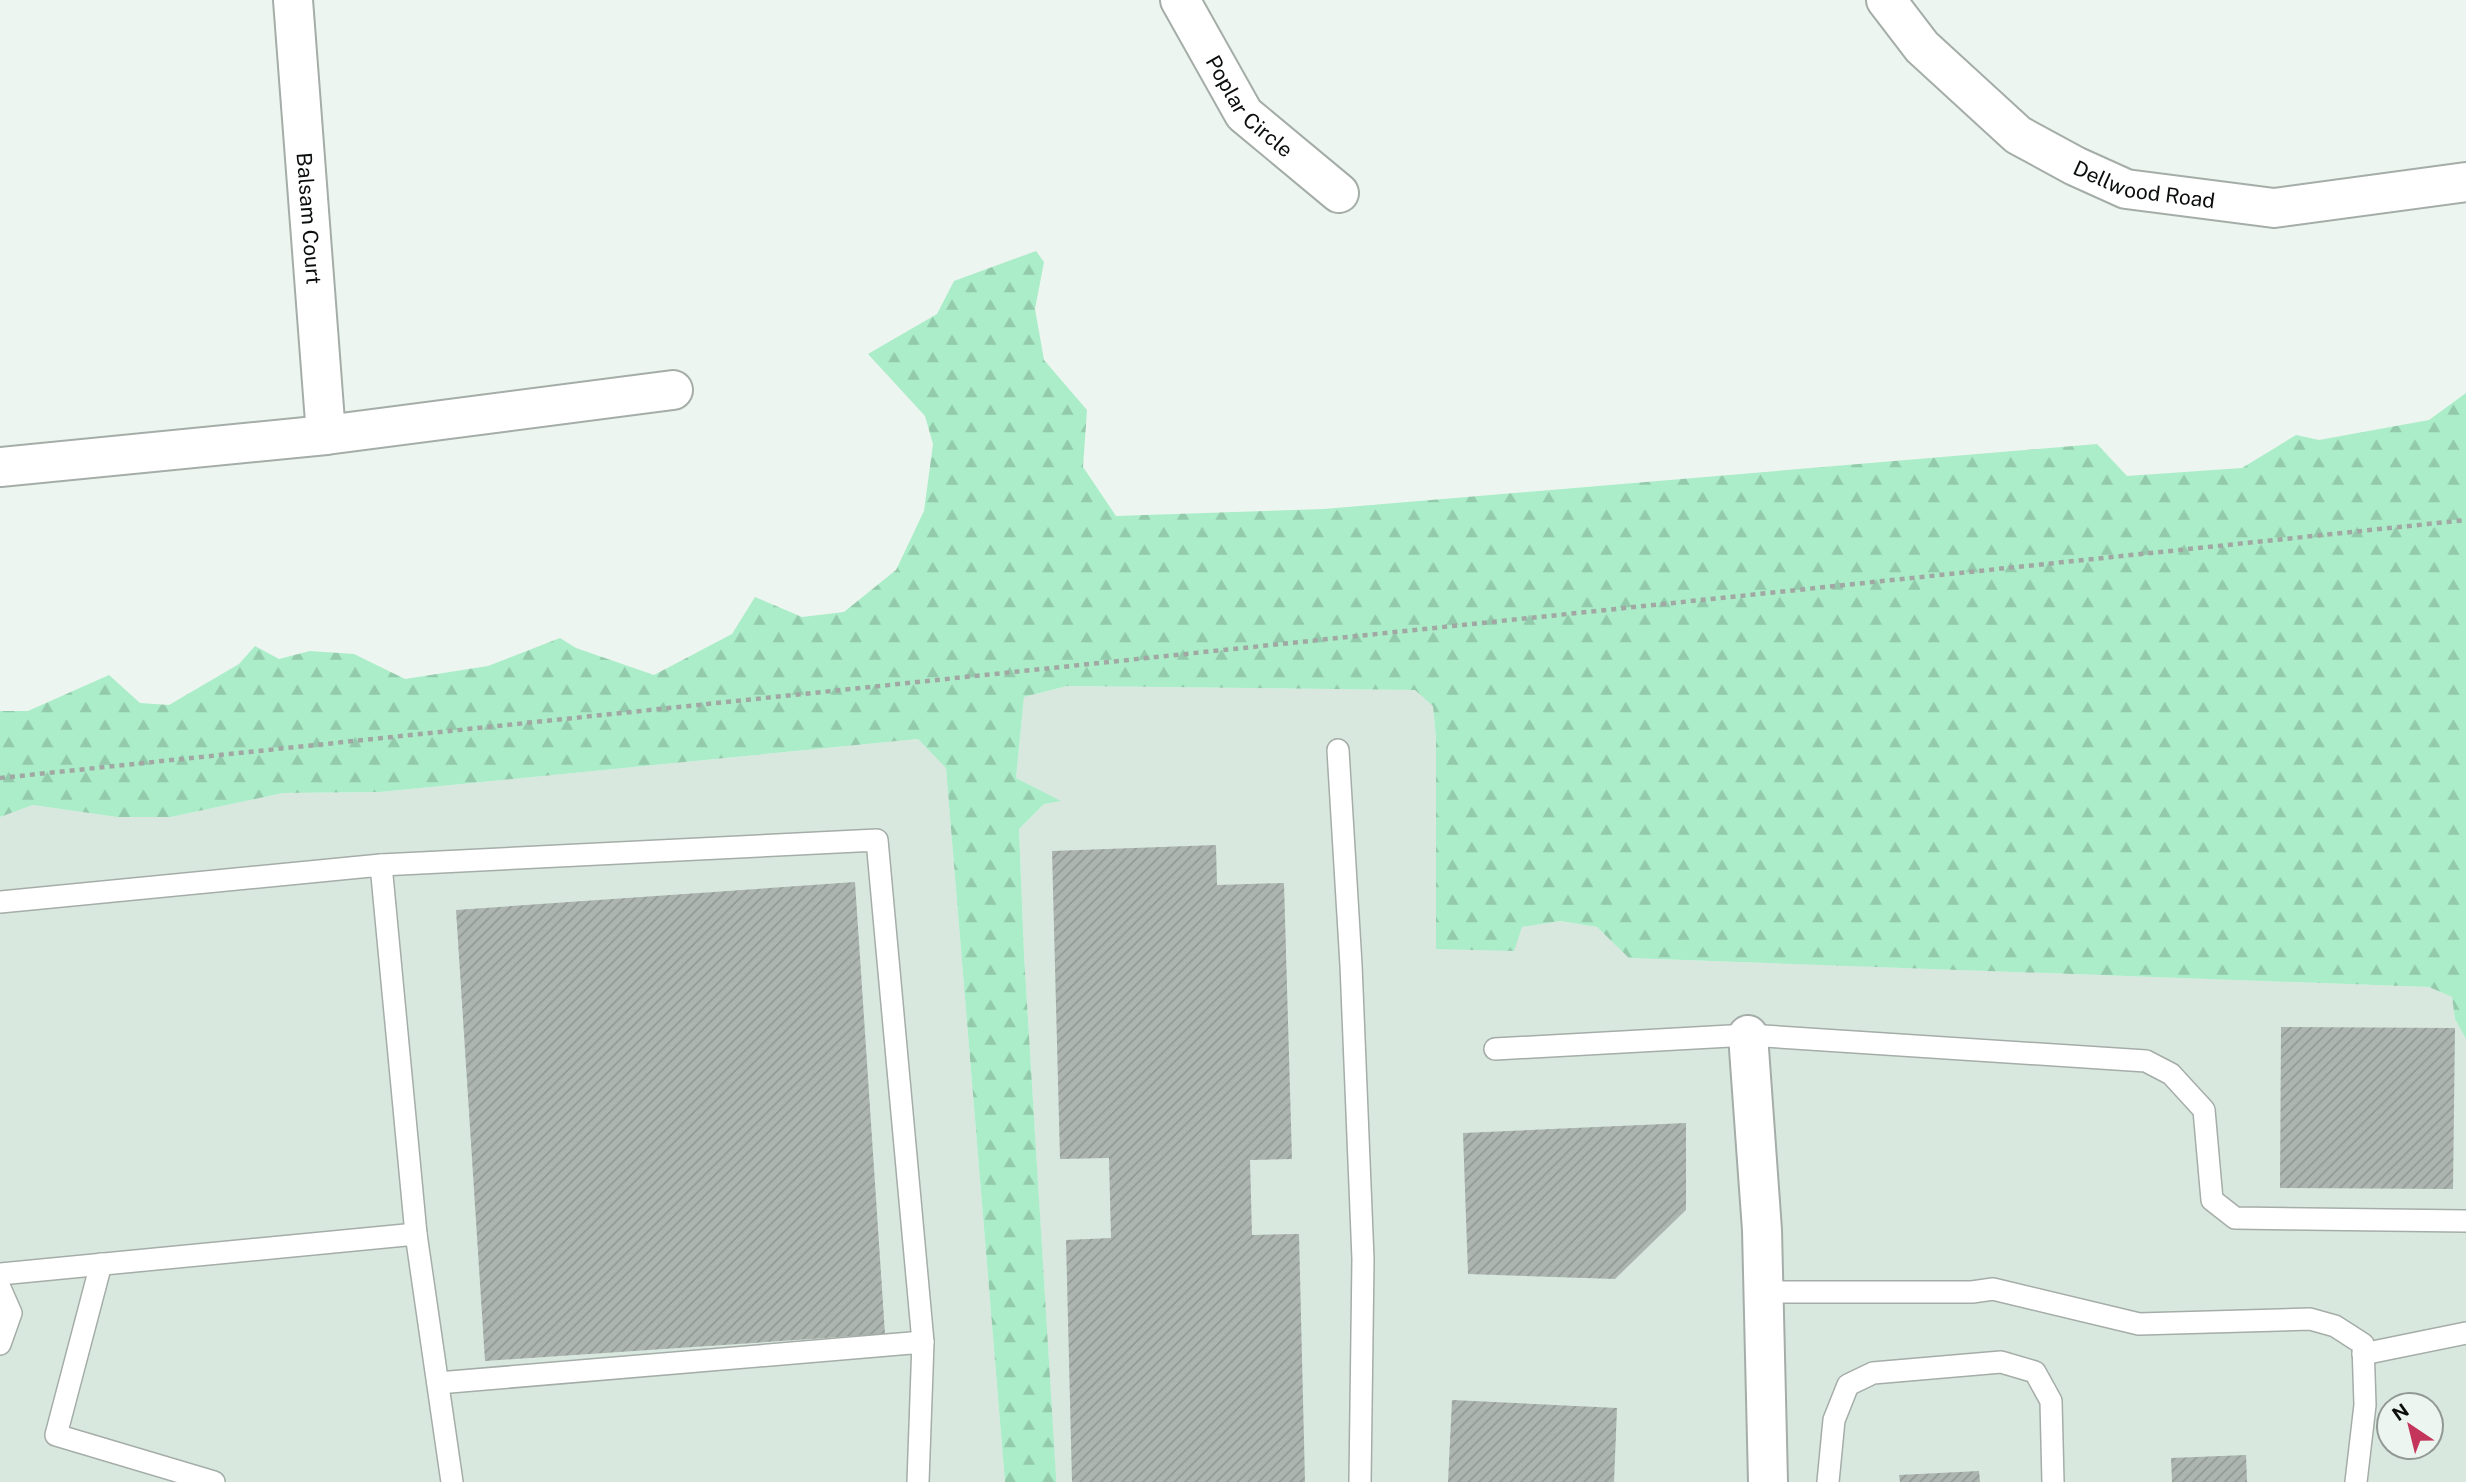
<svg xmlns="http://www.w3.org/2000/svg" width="2466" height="1482" font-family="'Public Sans',sans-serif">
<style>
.built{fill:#d8e8df;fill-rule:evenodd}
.forest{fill:url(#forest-firs)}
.building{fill:url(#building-hatch)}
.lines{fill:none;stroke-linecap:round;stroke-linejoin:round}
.lane-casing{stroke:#a5ada8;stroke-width:24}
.street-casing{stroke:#a5ada8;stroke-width:42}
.path{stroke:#a1a8a3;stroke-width:4.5;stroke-dasharray:5 5;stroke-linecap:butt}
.lane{stroke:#fff;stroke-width:21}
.street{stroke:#fff;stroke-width:38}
.labels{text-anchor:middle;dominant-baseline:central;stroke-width:5;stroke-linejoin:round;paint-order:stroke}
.street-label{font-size:21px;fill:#0b0e0c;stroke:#ecf5ef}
</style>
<defs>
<pattern id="forest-firs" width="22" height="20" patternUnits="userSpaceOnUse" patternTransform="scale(1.75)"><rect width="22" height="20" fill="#abedc9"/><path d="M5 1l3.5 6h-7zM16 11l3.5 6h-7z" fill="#92caab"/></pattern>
<pattern id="building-hatch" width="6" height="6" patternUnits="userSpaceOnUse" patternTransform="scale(1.75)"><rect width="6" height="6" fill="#acb5b0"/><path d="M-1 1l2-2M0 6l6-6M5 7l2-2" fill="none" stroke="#939a96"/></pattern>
</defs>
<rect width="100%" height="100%" fill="#ecf5ef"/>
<g class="built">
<path d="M1067 686 1415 690 1433 705 1436 738 1522 927 1560 921 1597 927 1630 958 2429 987 2452 997 2455 1019 2466 1039V1482H1056L1024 954 1019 829 1044 804 1059 801 1016 778 1024 697ZM2389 1405H2431V1447H2389Z"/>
<polygon points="918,739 946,767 1005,1482 0,1482 0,817 33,805 117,817 171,817 283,793 380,792"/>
</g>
<polygon class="forest" points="1036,251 1044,262 1035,309 1044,360 1087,410 1083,467 1116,516 1324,509 2097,444 2127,476 2242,468 2296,435 2319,440 2429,420 2466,393 2466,1039 2455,1019 2452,997 2429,987 1629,958 1597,927 1560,921 1522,927 1514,951 1436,949 1436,738 1433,706 1415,690 1067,686 1024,697 1016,778 1061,801 1044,804 1019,829 1024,954 1056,1476 1056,1482 1005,1482 946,768 918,739 380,792 283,793 171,817 117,817 33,805 0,817 0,711 28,711 109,675 140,703 169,705 239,664 255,646 279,659 310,651 354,654 405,679 488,666 560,638 576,648 654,675 732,634 755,597 802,617 844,612 896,570 924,511 933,444 925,416 868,354 937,314 954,281"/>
<g class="building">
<polygon points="1216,845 1217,885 1284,883 1292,1159 1250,1160 1252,1235 1299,1234 1305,1482 1072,1482 1066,1240 1111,1238 1109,1158 1060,1159 1052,851"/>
<polygon points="855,882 885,1334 485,1361 456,910"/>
<polygon points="2281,1027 2455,1028 2453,1189 2280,1188"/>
<polygon points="1686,1123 1686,1210 1615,1279 1468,1274 1463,1133"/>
<polygon points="1452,1400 1617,1408 1614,1482 1448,1482"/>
<polygon points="2246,1455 2247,1482 2172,1482 2171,1458"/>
<polygon points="1979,1471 1980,1482 1900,1482 1899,1475"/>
</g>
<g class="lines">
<defs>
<g id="lane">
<polyline points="1338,750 1351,965 1363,1259 1360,1482"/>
<polyline points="381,865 877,840 923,1342"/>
<polyline points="0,902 381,865 416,1234"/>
<polyline points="1495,1049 1748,1035 2146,1061 2171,1074 2204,1110 2212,1200 2235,1218 2466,1221"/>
<polyline points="101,1264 56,1435 214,1482"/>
<polyline points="0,1274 416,1234 452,1482"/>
<polyline points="0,1288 11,1313 0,1344"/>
<polyline points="1763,1292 1972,1292 1993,1289 2139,1324 2310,1319 2335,1326 2363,1344 2365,1405 2356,1482"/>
<polyline points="2363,1354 2466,1333"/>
<polyline points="438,1383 923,1342 918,1482"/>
<polyline points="1828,1482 1834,1420 1848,1385 1873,1373 2001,1362 2035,1372 2051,1401 2053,1482"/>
</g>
<g id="street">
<path id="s1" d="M293 0 326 435"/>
<path id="s2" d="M1180 0 1244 114 1339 193"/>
<path id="s3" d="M1886 0 1922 47 2018 135 2075 166 2126 189 2274 208 2466 182"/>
<polyline points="0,467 326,435 673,390"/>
<polyline points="1748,1035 1762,1230 1768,1482"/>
</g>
</defs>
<use href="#lane" class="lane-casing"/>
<use href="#street" class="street-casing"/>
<polyline class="path" points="0,778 2466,520"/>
<use href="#lane" class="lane"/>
<use href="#street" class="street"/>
</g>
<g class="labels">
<g class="street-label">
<text stroke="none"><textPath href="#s2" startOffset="128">Poplar Circle</textPath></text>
<text stroke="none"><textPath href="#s3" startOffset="327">Dellwood Road</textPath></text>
<text stroke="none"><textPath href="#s1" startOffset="219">Balsam Court</textPath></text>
</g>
</g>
<g transform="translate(2410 1426) rotate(325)"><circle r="33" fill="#ecf5ef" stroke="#929994" stroke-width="2"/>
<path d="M0-5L12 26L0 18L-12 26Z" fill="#c4355b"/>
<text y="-10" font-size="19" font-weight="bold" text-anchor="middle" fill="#0b0e0c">N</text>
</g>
</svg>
